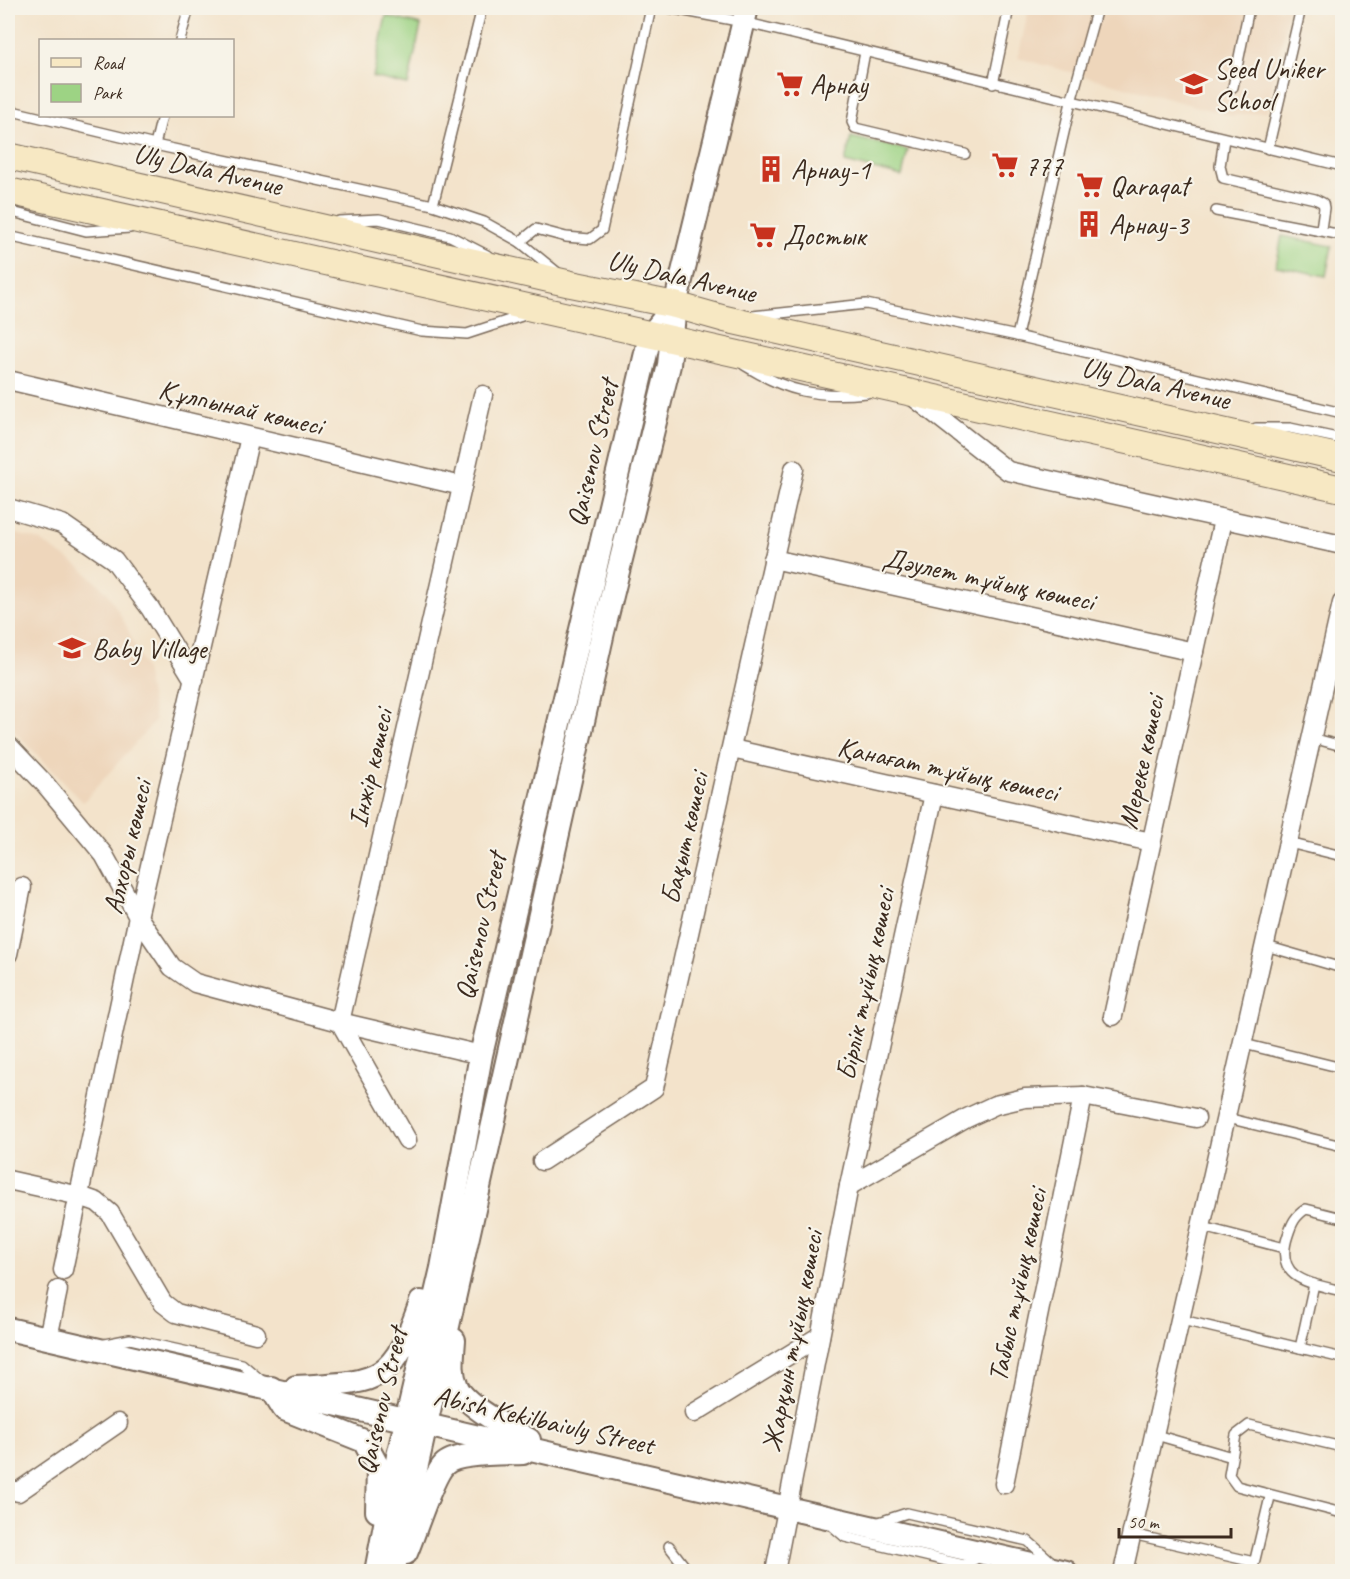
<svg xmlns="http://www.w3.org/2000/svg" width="1350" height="1579" font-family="Caveat,sans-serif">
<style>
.built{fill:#eed6bb}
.green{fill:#9dd384;stroke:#6c7e51;stroke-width:1.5}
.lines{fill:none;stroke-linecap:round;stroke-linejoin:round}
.service-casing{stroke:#7b6b5b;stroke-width:12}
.minor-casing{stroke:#7b6b5b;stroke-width:21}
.tertiary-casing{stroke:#7b6b5b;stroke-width:26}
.secondary-casing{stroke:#7b6b5b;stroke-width:28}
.service{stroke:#fff;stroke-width:9}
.minor{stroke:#fff;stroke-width:18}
.tertiary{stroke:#fff;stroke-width:22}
.secondary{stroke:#f7e8c3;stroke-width:26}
.labels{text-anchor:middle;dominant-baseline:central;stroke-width:4.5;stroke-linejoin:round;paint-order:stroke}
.poi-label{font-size:28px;fill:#3b2a1e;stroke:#f7f3e8;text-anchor:start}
.street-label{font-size:28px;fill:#3b2a1e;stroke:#f7f3e8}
</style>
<rect width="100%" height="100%" fill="#f7f3e8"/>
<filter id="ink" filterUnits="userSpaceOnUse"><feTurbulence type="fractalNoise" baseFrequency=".0167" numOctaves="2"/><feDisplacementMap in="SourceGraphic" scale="12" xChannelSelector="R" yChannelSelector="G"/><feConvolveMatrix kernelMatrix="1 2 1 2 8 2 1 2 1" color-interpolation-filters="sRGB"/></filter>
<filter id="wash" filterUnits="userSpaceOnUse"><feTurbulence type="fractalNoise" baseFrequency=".008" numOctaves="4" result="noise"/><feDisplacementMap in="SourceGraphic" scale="24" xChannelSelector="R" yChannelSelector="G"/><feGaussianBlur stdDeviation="1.35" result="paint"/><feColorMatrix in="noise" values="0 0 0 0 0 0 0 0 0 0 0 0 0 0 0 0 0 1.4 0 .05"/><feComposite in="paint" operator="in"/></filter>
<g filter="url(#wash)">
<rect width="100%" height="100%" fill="#f3e3cb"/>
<g class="built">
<polygon points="1029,8 1289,8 1267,111 1232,116 1018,58"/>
<polygon points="8,532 37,539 79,566 107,592 126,625 145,670 155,721 83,802 8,725"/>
</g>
<g class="green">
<polygon points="386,16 421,25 408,85 373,77"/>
<polygon points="851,137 908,150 902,176 845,162"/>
<polygon points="1282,236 1332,246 1326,276 1276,266"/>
</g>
</g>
<g filter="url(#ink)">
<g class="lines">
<defs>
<g id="service">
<polyline points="669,8 743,22 1342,166"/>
<polyline points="180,40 189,8"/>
<polyline points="865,52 852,122 855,128 965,154"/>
<polyline points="993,84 1009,8"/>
<polyline points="1233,87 1249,8"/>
<polyline points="8,110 155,145 433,205 484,222 520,242 558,273"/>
<polyline points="1224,139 1220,166 1223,178 1315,199 1323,203 1324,208 1321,229"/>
<polyline points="155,145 162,116"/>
<polyline points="1268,149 1301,8"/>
<polyline points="433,205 482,8"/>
<polyline points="8,208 16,213 86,231 130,228"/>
<polyline points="1216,211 1342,235"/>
<polyline points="339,221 379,219 450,236 487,255"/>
<polyline points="8,236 422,331 467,334 528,314"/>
<polyline points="520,242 536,229 566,237 590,239 602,230 651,8"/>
<polyline points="752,316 866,304 1017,336 1342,413"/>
<polyline points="1017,336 1071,102 1097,8"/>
<path d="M744 365C787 392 817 398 867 393"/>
<polyline points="1256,428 1290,428 1342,439"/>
<polyline points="1312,738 1342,746"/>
<polyline points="1289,843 1342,856"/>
<polyline points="1266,946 1342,968"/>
<polyline points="1244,1044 1342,1068"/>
<polyline points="1227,1118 1342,1146"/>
<path d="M1342 1218 1306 1209C1295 1216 1292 1223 1288 1235 1273 1279 1309 1283 1342 1291"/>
<polyline points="1203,1227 1284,1248"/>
<polyline points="1182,1320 1342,1358"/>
<polyline points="105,1344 130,1339 242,1364 262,1381"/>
<polyline points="1300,1348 1314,1284"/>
<polyline points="1156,1435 1232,1457"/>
<polyline points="1342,1447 1249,1425 1236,1435 1229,1475 1237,1486 1342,1513"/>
<polyline points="876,1523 907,1513 1028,1541 1053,1563"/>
<polyline points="830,1524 845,1537 964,1565 980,1557"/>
<polyline points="1132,1534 1254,1562"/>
<polyline points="669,1546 689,1572"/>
<polyline points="1252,1572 1270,1497"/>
</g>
<g id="minor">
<polyline points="8,380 462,486"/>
<polyline points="911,395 1008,471 1342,545"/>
<polyline points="8,508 62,524 114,560 150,608 194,680"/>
<polyline points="773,559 1194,652"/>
<polyline points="8,745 45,784 104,855 138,917 172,967 195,983 340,1022 481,1055"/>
<polyline points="732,749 1151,842"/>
<polyline points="8,954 22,887"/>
<polyline points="1113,1016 1223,520"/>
<polyline points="407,1140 340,1022 483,395"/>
<polyline points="542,1161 654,1088 794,469"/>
<polyline points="8,1180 80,1196 97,1202 110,1213 163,1303 176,1313 256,1334"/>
<polyline points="849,1186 967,1118 995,1105 1025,1098 1083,1096 1196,1118"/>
<polyline points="63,1270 138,917 250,437"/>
<polyline points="48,1338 58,1290"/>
<polyline points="694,1413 820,1336"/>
<polyline points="1004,1484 1083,1096"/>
<polyline points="8,1489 18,1492 118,1423"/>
<polyline points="775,1572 849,1186 934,794"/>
<polyline points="1123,1572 1342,603"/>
</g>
<g id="tertiary">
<polyline points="8,1329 1066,1572"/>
<path d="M454 1340C453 1356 450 1372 457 1387 465 1406 511 1429 529 1440"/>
<path d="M296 1387C378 1382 392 1385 421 1302"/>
<polyline points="271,1388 284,1409 364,1441 378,1467 377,1511"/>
<path d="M406 1553C415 1533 432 1475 445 1464 459 1452 505 1454 523 1453"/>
<polyline points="376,1572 398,1456 442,1268 481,1055 650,336 662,321"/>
<polyline points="393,1572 603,632 669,365 675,305 747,8"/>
</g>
<g id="secondary">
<polyline points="8,156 571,284 675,305 725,319 1342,458"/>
<polyline points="8,191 1342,489"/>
</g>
</defs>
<use href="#service" class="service-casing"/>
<use href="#minor" class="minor-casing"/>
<use href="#tertiary" class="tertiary-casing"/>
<use href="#secondary" class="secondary-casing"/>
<use href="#service" class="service"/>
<use href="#minor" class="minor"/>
<use href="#tertiary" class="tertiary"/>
<use href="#secondary" class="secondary"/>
</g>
</g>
<defs>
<symbol id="supermarket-bare" viewBox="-9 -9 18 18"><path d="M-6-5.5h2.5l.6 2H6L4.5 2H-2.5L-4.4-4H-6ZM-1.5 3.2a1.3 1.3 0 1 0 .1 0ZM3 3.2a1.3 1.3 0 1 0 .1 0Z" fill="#c8321e" stroke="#f7f3e8" stroke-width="2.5" paint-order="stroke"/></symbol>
<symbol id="school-bare" viewBox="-9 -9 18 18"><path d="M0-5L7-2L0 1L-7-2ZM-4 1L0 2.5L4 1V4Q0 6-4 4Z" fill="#c8321e" stroke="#f7f3e8" stroke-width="2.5" paint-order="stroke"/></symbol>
<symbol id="building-bare" viewBox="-9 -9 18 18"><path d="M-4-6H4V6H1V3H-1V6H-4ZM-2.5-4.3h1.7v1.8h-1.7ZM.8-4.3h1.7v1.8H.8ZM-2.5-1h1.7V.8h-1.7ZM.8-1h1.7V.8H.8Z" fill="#c8321e" stroke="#f7f3e8" stroke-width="2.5" paint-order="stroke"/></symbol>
</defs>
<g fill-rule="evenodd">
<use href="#supermarket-bare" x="771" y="65" width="38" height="38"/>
<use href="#school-bare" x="1175" y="65" width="38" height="38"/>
<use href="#supermarket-bare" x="986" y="146" width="38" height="38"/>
<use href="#building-bare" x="752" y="150" width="38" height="38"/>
<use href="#supermarket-bare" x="1071" y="166" width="38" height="38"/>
<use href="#building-bare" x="1070" y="205" width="38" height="38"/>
<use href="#supermarket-bare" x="744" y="216" width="38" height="38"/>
<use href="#school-bare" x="53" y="629" width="38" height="38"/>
</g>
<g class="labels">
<g class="poi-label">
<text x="1214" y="68">Seed Uniker<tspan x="1214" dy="32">School</tspan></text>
<text x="810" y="84">Арнау</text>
<text x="1025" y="165">777</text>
<text x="791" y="169">Арнау-1</text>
<text x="1110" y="185">Qaraqat</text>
<text x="1109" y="224">Арнау-3</text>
<text x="783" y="235">Достык</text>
<text x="92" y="648">Baby Village</text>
</g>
<g class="street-label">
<text transform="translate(208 169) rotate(13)">Uly Dala Avenue</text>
<text transform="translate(682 276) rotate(13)">Uly Dala Avenue</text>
<text transform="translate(1156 383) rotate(13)">Uly Dala Avenue</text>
<text transform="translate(241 407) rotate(13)">Құлпынай көшесі</text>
<text transform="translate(592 453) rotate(-77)">Qaisenov Street</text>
<text transform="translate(989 579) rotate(12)">Дәулет тұйық көшесі</text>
<text transform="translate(1141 762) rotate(-78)">Мереке көшесі</text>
<text transform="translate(370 768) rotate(-77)">Інжір көшесі</text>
<text transform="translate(948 769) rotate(12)">Қанағат тұйық көшесі</text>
<text transform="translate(684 838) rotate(-77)">Бақыт көшесі</text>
<text transform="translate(127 847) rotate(-77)">Алхоры көшесі</text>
<text transform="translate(480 926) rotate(-77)">Qaisenov Street</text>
<text transform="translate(865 984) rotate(-78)">Бірлік тұйық көшесі</text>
<text transform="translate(1017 1285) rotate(-78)">Табыс тұйық көшесі</text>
<text transform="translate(792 1341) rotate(-79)">Жарқын тұйық көшесі</text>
<text transform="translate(381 1401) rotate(-77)">Qaisenov Street</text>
<text transform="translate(544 1420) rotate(13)">Abish Kekilbaiuly Street</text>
</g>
</g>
<rect width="1350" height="1579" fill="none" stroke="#f7f3e8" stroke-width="30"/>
<rect x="39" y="39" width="195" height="78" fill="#f7f3e8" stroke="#aca397" stroke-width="1.5"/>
<rect x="51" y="58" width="30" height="9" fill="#f7e8c3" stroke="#aca397" stroke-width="1.5"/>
<text x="93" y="69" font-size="18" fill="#3b2a1e">Road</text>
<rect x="51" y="84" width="30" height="18" fill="#9dd384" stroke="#aca397" stroke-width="1.5"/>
<text x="93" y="99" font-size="18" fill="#3b2a1e">Park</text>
<path d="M1119 1528v9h112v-9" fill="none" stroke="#3b2a1e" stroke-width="3"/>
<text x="1128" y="1528" font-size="18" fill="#3b2a1e" stroke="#f7f3e8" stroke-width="4.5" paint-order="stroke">50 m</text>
</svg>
